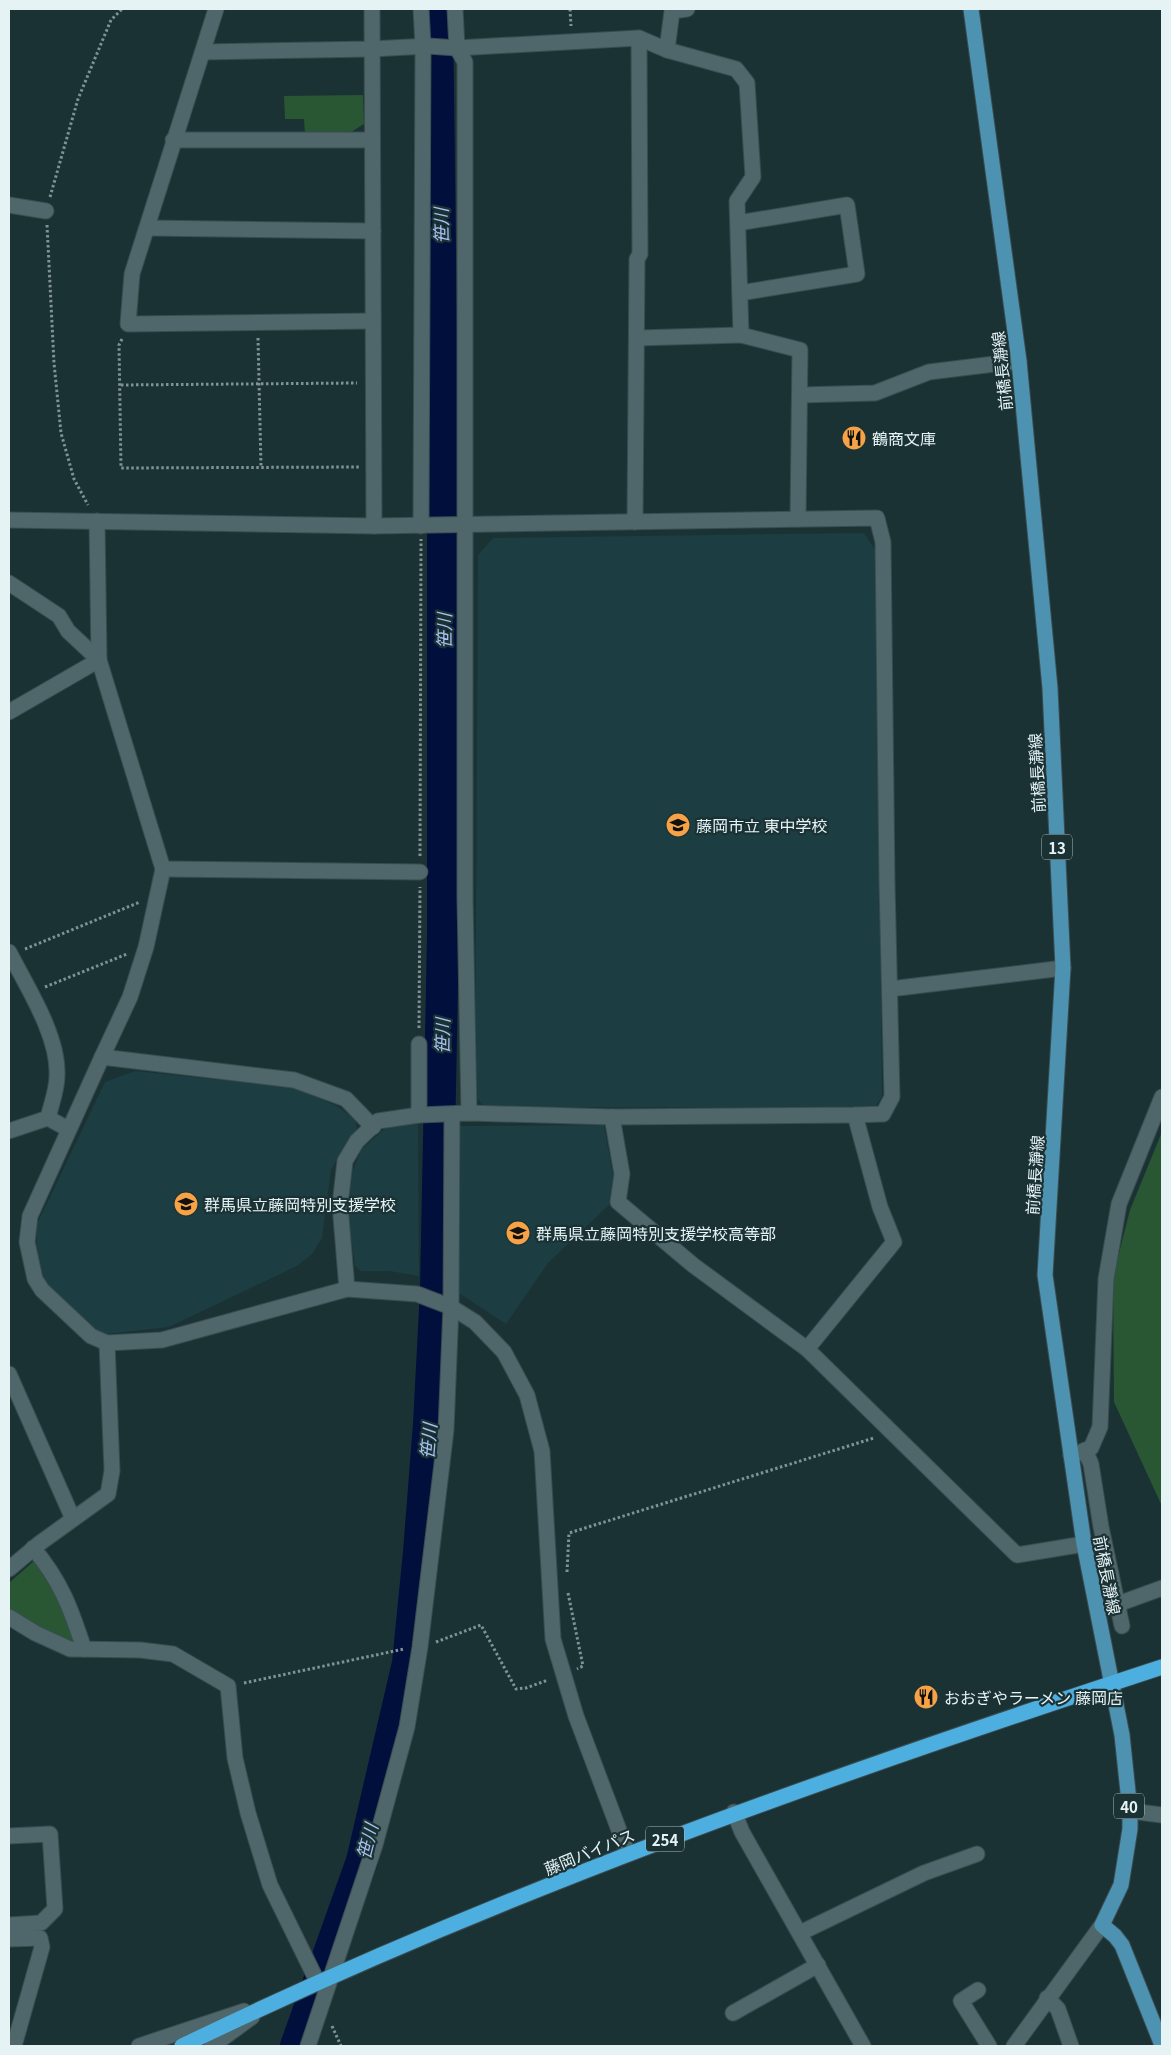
<svg xmlns="http://www.w3.org/2000/svg" width="1171" height="2055" font-family="Georgia,'Noto Sans JP',serif">
<style>
.built{fill:#1c3d41}
.green{fill:#295734}
.lines{fill:none;stroke-linecap:round;stroke-linejoin:round}
.river{stroke:#010f3d;stroke-width:32}
.minor-casing{stroke:#394d50;stroke-width:17}
.major-casing{stroke:#394d50;stroke-width:17}
.highway-casing{stroke:#394d50;stroke-width:17}
.path{stroke:#809295;stroke-width:3;stroke-dasharray:2.5 2.5;stroke-linecap:butt}
.minor{stroke:#4f676a;stroke-width:15}
.major{stroke:#4e92b1;stroke-width:15}
.highway{stroke:#4daee0;stroke-width:15}
.labels{text-anchor:middle;dominant-baseline:central;stroke-width:4.5;stroke-linejoin:round;paint-order:stroke}
.shield{fill:#1b3235;stroke:#a9b9bb;stroke-width:1}
.shield-label{font-size:15px;font-weight:bold;fill:#e6f3f5}
.street-label{font-size:16px;fill:#e6f3f5;stroke:#1b3235}
.poi-label{font-size:16px;fill:#e6f3f5;stroke:#1b3235;text-anchor:start}
.water-label{font-size:18px;font-style:italic;fill:#a8c1f0;stroke:#1b3235}
</style>
<rect width="100%" height="100%" fill="#1b3235"/>
<g class="built">
<polygon points="864,533 877,553 882,1097 874,1108 484,1107 475,1095 478,555 493,538"/>
<polygon points="135,1071 291,1087 335,1105 355,1119 357,1129 341,1152 331,1170 322,1238 312,1254 297,1266 169,1327 98,1335 46,1285 36,1252 37,1224 105,1082"/>
<polygon points="418,1122 419,1276 389,1271 361,1271 355,1266 346,1202 350,1177 362,1149 388,1126"/>
<polygon points="604,1125 613,1176 610,1204 548,1263 506,1324 457,1292 459,1126"/>
</g>
<g class="green">
<polygon points="363,95 364,124 351,132 305,133 304,119 285,119 284,96"/>
<polygon points="1162,1132 1162,1506 1114,1402 1113,1277 1130,1210"/>
<path d="M34 1561C53 1586 65 1612 74 1642L43 1631 9 1608V1583Z"/>
</g>
<g class="lines">
<polyline class="river" points="296,2046 362,1861 408,1663 419,1552 429,1424 436,1290 443,935 443,495 437,9"/>
<defs>
<g id="minor">
<polyline points="216,9 132,274 128,324 372,321"/>
<polyline points="372,9 374,526"/>
<polyline points="421,9 423,46 421,526"/>
<polyline points="455,9 457,48 465,62 465,899 469,1113"/>
<polyline points="667,50 672,11 687,9"/>
<polyline points="203,52 371,49 428,46 457,48 639,38 667,50 736,69 747,83 753,177 737,201 741,335 800,350 798,519"/>
<polyline points="173,140 371,140"/>
<polyline points="9,205 46,211"/>
<polyline points="738,223 847,205 857,274 740,293"/>
<polyline points="147,228 373,231"/>
<polyline points="637,338 741,335"/>
<polyline points="800,395 875,393 929,372 1019,361"/>
<polyline points="9,520 374,526 877,518 883,542 887,883 892,1097 883,1114 855,1115 612,1117 469,1113 419,1115 378,1121 357,1141 345,1161 340,1205 347,1289 162,1340 107,1343 112,1471 108,1494 40,1543 9,1569"/>
<polyline points="635,522 637,259 640,254 639,38"/>
<polyline points="9,583 59,616 68,631 99,660 163,869 146,947 130,997 102,1057"/>
<polyline points="9,712 99,660 97,521"/>
<polyline points="163,869 420,872"/>
<path d="M9 952C27 987 59 1036 57 1076 57 1090 51 1105 48 1118"/>
<polyline points="890,989 1063,968"/>
<polyline points="419,1115 419,1044"/>
<polyline points="612,1117 622,1174 618,1202 693,1265 807,1349 1017,1555 1084,1544"/>
<polyline points="9,1131 48,1118 68,1129"/>
<polyline points="347,1289 417,1294 451,1307 475,1322 504,1352 527,1395 542,1451 553,1639 576,1716 628,1854"/>
<polyline points="107,1343 91,1336 42,1290 35,1279 27,1242 30,1216 102,1057 294,1080 346,1099 373,1127"/>
<polyline points="807,1349 894,1242 880,1207 855,1115"/>
<polyline points="9,1374 73,1519"/>
<polyline points="1085,1450 1091,1464 1101,1527 1122,1626"/>
<polyline points="1071,1456 1091,1448 1100,1427 1106,1279 1119,1204 1162,1097"/>
<path d="M33 1548C61 1581 71 1609 84 1649"/>
<polyline points="1118,1604 1162,1588"/>
<polyline points="9,1617 35,1633 70,1649 140,1650 173,1654 228,1686 235,1758 248,1813 270,1885 318,1983"/>
<polyline points="1130,1811 1162,1815"/>
<polyline points="734,1812 742,1832 863,2046"/>
<polyline points="9,1836 50,1834 55,1909 41,1923 9,1925"/>
<polyline points="800,1933 924,1873 977,1854"/>
<polyline points="9,1939 40,1938 42,1947 14,2046"/>
<polyline points="978,1990 961,2001 989,2046"/>
<polyline points="1047,1998 1058,2009 1071,2046"/>
<polyline points="733,2013 818,1965"/>
<polyline points="139,2046 244,2011"/>
<polyline points="212,2046 252,2017"/>
<polyline points="308,2046 375,1845 407,1727 420,1647 446,1430 451,1307 452,1115"/>
<polyline points="1014,2046 1102,1925"/>
</g>
<polyline id="major" points="971,9 1019,361 1050,688 1063,968 1045,1275 1084,1544 1122,1735 1130,1811 1130,1829 1121,1885 1102,1925 1115,1936 1122,1945 1162,2045"/>
<path id="highway" d="M182 2046C498 1893 829 1776 1162 1667"/>
</defs>
<use href="#minor" class="minor-casing"/>
<use href="#major" class="major-casing"/>
<use href="#highway" class="highway-casing"/>
<g class="path">
<polyline points="570,9 571,26"/>
<polyline points="50,197 78,99 111,20 122,9"/>
<polyline points="47,225 54,363 61,433 74,479 88,505"/>
<polyline points="258,338 261,467"/>
<polyline points="122,339 119,345 121,468 359,467"/>
<polyline points="121,385 357,383"/>
<polyline points="420,856 421,539"/>
<polyline points="25,949 140,902"/>
<polyline points="45,987 127,954"/>
<polyline points="419,1028 420,887"/>
<polyline points="567,1572 569,1533 874,1438"/>
<polyline points="568,1593 583,1666 577,1669"/>
<polyline points="436,1642 481,1625 516,1689 526,1688 548,1680"/>
<polyline points="244,1683 404,1649"/>
<polyline points="332,2026 341,2046"/>
</g>
<use href="#minor" class="minor"/>
<use href="#major" class="major"/>
<use href="#highway" class="highway"/>
</g>
<defs>
<symbol id="restaurant-disc" viewBox="-11 -11 22 22"><circle r="9.5" fill="#f6a247" stroke="#1b3235"/><path d="M-5-6h1v4h1v-4h1v4h1v-4h1v5L-1.5 .5V6h-2V.5L-5-1ZM5-6V6H3V1.5H1.5Q1.5-4 5-6Z" fill="#111"/></symbol>
<symbol id="school-disc" viewBox="-11 -11 22 22"><circle r="9.5" fill="#f6a247" stroke="#1b3235"/><path d="M0-5L7-2L0 1L-7-2ZM-4 1L0 2.5L4 1V4Q0 6-4 4Z" fill="#111"/></symbol>
</defs>
<g fill-rule="evenodd">
<use href="#restaurant-disc" x="840" y="424" width="28" height="28"/>
<use href="#school-disc" x="664" y="811" width="28" height="28"/>
<use href="#school-disc" x="172" y="1190" width="28" height="28"/>
<use href="#school-disc" x="504" y="1219" width="28" height="28"/>
<use href="#restaurant-disc" x="912" y="1683" width="28" height="28"/>
</g>
<g class="labels">
<g class="shield">
<rect x="1042" y="834.5" width="30" height="25" rx="4"/>
<rect x="1114" y="1793.5" width="30" height="25" rx="4"/>
<rect x="646" y="1826.5" width="38" height="25" rx="4"/>
</g>
<g class="shield-label">
<text x="1057" y="847">13</text>
<text x="1129" y="1806">40</text>
<text x="665" y="1839">254</text>
</g>
<g class="street-label">
<text transform="translate(1001 371) rotate(-96)">前橋長瀞線</text>
<text transform="translate(1036 773) rotate(-93)">前橋長瀞線</text>
<text transform="translate(1034 1175) rotate(-86)">前橋長瀞線</text>
<text transform="translate(1108 1575) rotate(79)">前橋長瀞線</text>
<text transform="translate(589 1851) rotate(-22)">藤岡バイパス</text>
</g>
<g class="poi-label">
<text x="872" y="438">鶴商文庫</text>
<text x="696" y="825">藤岡市立 東中学校</text>
<text x="204" y="1204">群馬県立藤岡特別支援学校</text>
<text x="536" y="1233">群馬県立藤岡特別支援学校高等部</text>
<text x="944" y="1697">おおぎやラーメン 藤岡店</text>
</g>
<g class="water-label">
<text transform="translate(440 226) rotate(-91)">笹川</text>
<text transform="translate(443 631) rotate(-90)">笹川</text>
<text transform="translate(441 1036) rotate(-89)">笹川</text>
<text transform="translate(427 1441) rotate(-85)">笹川</text>
<text transform="translate(366 1841) rotate(-76)">笹川</text>
</g>
</g>
<rect width="1171" height="2055" fill="none" stroke="#e6f3f5" stroke-width="20"/>
</svg>
